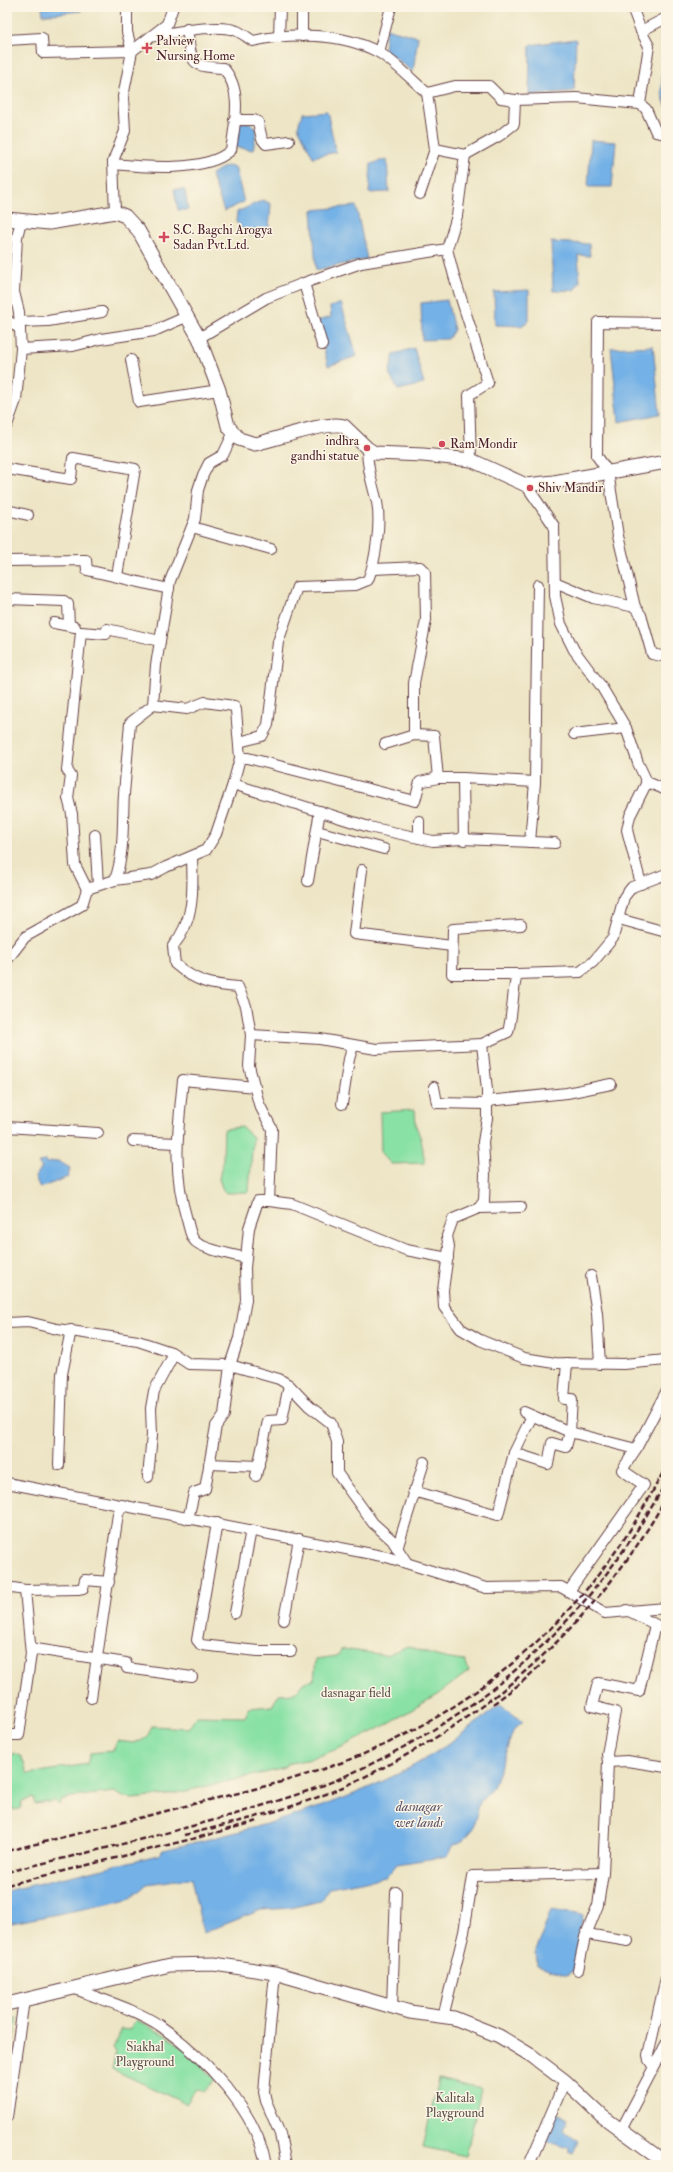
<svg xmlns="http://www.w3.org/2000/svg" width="673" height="2172" font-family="'IM FELL Double Pica',serif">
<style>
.green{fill:#89e1a5;stroke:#6a8068}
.water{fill:#73b1e6;stroke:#5e6888}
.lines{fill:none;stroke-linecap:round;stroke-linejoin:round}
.minor-casing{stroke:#623d42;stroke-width:12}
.major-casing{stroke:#623d42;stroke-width:15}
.minor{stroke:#fff;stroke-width:10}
.major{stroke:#fff;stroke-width:13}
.rail{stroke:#4a1f2b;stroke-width:2.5;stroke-dasharray:6 3;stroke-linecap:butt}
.poi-dot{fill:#d1495b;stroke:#fcf5e5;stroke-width:1.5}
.labels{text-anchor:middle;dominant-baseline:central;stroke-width:3;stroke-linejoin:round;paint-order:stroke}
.poi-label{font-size:13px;fill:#4a1f2b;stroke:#fcf5e5;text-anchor:start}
.park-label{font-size:13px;fill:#5a504a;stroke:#fcf5e5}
.water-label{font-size:14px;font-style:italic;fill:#58526c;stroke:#fcf5e5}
</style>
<rect width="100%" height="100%" fill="#fcf5e5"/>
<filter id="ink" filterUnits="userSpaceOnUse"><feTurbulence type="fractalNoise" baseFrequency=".025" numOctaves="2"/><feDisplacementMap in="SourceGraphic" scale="8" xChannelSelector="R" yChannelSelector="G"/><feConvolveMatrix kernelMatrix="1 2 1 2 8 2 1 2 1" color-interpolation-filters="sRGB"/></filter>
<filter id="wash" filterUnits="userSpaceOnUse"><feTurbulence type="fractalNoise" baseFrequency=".012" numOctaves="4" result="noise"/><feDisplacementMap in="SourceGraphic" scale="16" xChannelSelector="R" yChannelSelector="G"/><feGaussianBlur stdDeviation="0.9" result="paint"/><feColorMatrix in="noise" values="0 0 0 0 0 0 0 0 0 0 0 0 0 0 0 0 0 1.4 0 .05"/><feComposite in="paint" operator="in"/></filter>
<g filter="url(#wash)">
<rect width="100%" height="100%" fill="#ede5c5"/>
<g class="green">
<polygon points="415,1110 416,1126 421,1139 425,1163 391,1164 381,1153 380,1112"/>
<polygon points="242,1127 253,1137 249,1192 226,1193 223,1190 219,1179 223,1159 224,1129"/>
<path d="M408 1646C427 1654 444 1659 465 1661L469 1671 437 1695 377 1730 340 1748 307 1760 290 1763 284 1768 273 1771 168 1795 133 1799 125 1798 114 1792 72 1797 60 1800 59 1805 55 1801 35 1804 33 1798 22 1801 20 1809 13 1810 11 1803 7 1804 8 1761 14 1753 21 1756 28 1774 87 1764 90 1753 113 1751 117 1741 134 1743 147 1737 152 1726 188 1728 196 1716 245 1717 249 1708 272 1706 279 1694 295 1693 303 1683 314 1680 316 1659 337 1656 342 1649 386 1655Z"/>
<polygon points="17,2018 7,2075 7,2020"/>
<polygon points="136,2020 167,2036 192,2054 215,2080 204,2092 197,2088 186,2104 112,2069 116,2052 113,2048 121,2029 129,2030"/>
<polygon points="438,2079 481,2089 466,2156 423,2147"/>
</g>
<g class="water">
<polygon points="42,7 83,7 81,11 43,15"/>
<polygon points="386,28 418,37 413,72 384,49"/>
<polygon points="666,37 666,106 662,93 662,38"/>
<polygon points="576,39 574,91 529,95 530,45"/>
<polygon points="327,111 336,152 313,157 298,127 302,113"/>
<polygon points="235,122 251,123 257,129 253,150 234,147"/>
<polygon points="591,140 616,142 612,187 588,187"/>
<polygon points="387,159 389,192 369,193 371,164"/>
<polygon points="226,166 235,167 244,202 224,211 211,174"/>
<polygon points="174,189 185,190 188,210 178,210"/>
<polygon points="263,200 271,204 269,230 250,236 236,222 237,212"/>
<polygon points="356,206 367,259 316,270 312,210"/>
<polygon points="551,242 589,244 590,256 578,255 580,282 574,290 553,291"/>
<polygon points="529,290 529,321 521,326 495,325 494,292"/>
<polygon points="447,300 454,330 448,339 422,340 421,303"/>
<polygon points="341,303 357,356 328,366 317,321 331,317 330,307"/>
<polygon points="653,346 660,414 619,422 611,348"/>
<polygon points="414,348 424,384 398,390 389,374 394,354"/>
<polygon points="45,1160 46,1163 58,1161 70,1168 68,1177 40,1188 35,1177 42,1167 38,1164"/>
<path d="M500 1705 523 1721 514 1729 493 1787 480 1802 472 1830 464 1840 452 1846 448 1856 397 1864 386 1877 330 1888 320 1901 290 1908 261 1910 203 1933 191 1878 147 1884 131 1898 108 1904 7 1924V1891L158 1855 163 1850C249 1830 334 1809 413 1766 444 1749 472 1726 500 1705Z"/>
<polygon points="551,1910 583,1915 574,1970 567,1975 537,1965 536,1951"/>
<polygon points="554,2111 568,2119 564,2129 578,2141 573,2154 568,2152 570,2149 542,2139"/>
</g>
</g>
<g filter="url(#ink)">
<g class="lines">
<defs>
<g id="minor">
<polyline points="632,7 641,31 666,18"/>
<polyline points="302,36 302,7"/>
<path d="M150 37C169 33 219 23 237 31 242 33 248 38 253 41 290 32 343 33 378 52 393 60 414 82 427 93L455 86H489L501 98 515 100 576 98 640 104 646 109 656 132 666 134"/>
<polyline points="279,37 280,7"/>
<polyline points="7,40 42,38 43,53 132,51 127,32 127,7"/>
<polyline points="379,52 391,7"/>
<polyline points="427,93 435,149 465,155 499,136 514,124 515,100"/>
<polyline points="640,104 649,46 641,31"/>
<polyline points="234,120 254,120 258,122 262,139 266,144 289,141"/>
<polyline points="465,155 457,216 447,249 454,276 488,383 469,395 471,460"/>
<path d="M113 164C144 167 207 173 231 150 235 123 243 89 223 68 188 67 192 61 187 29"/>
<polyline points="420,194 435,149"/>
<polyline points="115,212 113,161 125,131 123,97 132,51 167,24 173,7"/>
<polyline points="304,283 322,345"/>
<polyline points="7,320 20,329"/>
<polyline points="20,322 48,321 102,312"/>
<polyline points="199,338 266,298 304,283 361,263 447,249"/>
<polyline points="21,349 73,346 101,339 154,331 188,316"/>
<polyline points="131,360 139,402 219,390"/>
<polyline points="7,425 16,400 21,349 19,312 14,292 17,237 21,221"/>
<polyline points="7,469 71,479 73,458 135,469 117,576"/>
<polyline points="526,485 554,526 555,596 561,624 574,650 601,686 626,728 638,763 647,782 666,790"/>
<polyline points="7,510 28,515"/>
<polyline points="192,527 271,549"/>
<polyline points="7,561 86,560 87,570 169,589"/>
<polyline points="373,569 420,567 425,572 426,620 414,683 414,735"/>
<polyline points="555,582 593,598 635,607 618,536 608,472 597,456 598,322 666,323"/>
<polyline points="7,599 64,601 68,604 69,625"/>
<polyline points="635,607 641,615 652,654 666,657"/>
<polyline points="54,623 75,627"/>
<polyline points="153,705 187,709 205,702 234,706 236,710 240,758 233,784"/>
<polyline points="574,734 626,728"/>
<path d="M239 742 262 736 268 725 278 642 297 587 356 585 368 580C376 560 381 523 377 502 372 483 367 467 367 448"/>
<polyline points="385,744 414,735 434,736 438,778"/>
<polyline points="240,758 248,758 415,801 420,782 438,778 463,778 535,782"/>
<polyline points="463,778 464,840"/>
<polyline points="419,821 419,838"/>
<polyline points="317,831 384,849"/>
<polyline points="95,835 98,885"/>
<polyline points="530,842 535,782 538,585"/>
<path d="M192 857C193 889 195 920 173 946L175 964C196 982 211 985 238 987L246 1006 251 1035 249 1066 259 1104 272 1129 269 1201H258L249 1228 245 1268 246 1300 239 1338 230 1365 279 1379 289 1385 309 1406 331 1423 337 1442V1473L373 1523 392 1540 407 1563"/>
<polyline points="362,870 354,934 452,946"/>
<path d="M666 874 632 887 624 897 613 938 593 962 580 972 517 974C512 993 513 1013 508 1032L482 1044 487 1090V1118L483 1142 485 1174 484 1201 479 1208 453 1219 447 1236 449 1247 443 1290 444 1307 461 1329 480 1340 524 1358 555 1363 624 1364 666 1360"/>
<polyline points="115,880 151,875 166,867 206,850 216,834 233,784 369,827 433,841 461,839 555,843"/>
<polyline points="308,881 320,811"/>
<polyline points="641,884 627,830 630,816 647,782"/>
<polyline points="87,889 75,865 72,814 68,798 71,776 67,770 81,632 106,634 107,629 160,641"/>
<polyline points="619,919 666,932"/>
<path d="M7 960 25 937 82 905 87 889 115 880C125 851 122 824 124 794 126 771 128 747 130 723L153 705 156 665 170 581 195 519 198 490 203 475 209 463 223 455 233 434"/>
<polyline points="517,974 452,974 453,929 521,925"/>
<polyline points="251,1035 320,1039 376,1049 482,1044"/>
<polyline points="434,1087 437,1103 487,1104"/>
<polyline points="487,1101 567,1093 611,1084"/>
<polyline points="342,1104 349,1059 353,1046"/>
<polyline points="7,1127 98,1133"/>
<polyline points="133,1141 177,1143"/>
<polyline points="269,1201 292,1204 406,1250 448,1258"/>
<polyline points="479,1208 521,1207"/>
<path d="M246 1258C235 1255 200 1249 194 1240 190 1235 189 1226 187 1220 172 1170 178 1130 183 1080L255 1087"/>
<polyline points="591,1276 597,1313 600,1364"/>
<polyline points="7,1323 28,1322 57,1329 138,1341 171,1352 189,1364 230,1365 224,1415 216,1426 205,1489 194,1493 188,1519"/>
<polyline points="524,1412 570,1432 636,1449"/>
<polyline points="514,1453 548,1464 552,1443 566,1447 570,1432 572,1399 564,1399 567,1363"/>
<polyline points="209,1464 259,1466"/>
<polyline points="59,1465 62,1374 71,1330"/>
<polyline points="256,1476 268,1421 282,1420 289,1385"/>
<polyline points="148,1477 152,1435 151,1408 154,1391 174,1354"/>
<polyline points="7,1483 387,1557 486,1588 561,1587 605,1613 666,1608"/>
<polyline points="413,1491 498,1515 514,1453 532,1416"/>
<polyline points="217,1523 197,1640 201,1645 258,1651 291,1651"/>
<polyline points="397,1549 424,1462"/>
<polyline points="7,1589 13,1588 25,1590 78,1589 83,1588 85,1580 109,1582"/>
<polyline points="569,1591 644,1485 622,1470 636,1449 666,1392"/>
<polyline points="627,1610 666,1630"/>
<polyline points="235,1613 251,1530"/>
<polyline points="284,1620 299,1539"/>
<polyline points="31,1654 36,1649 126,1663 127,1668 192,1677"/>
<polyline points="91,1698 118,1514 122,1505"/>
<polyline points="7,1735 19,1735 31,1654 25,1590"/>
<polyline points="608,1762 627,1761 666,1767"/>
<polyline points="587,1934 628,1941"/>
<polyline points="578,1970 585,1937 598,1905 603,1873 608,1762 607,1754 615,1712 592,1706 598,1683 639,1691 655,1625"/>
<polyline points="275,1973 264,2092 266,2101 280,2134 286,2165"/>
<path d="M73 1988C101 2000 133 2008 159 2025 203 2056 257 2110 266 2165"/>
<polyline points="392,2007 396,1892"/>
<polyline points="443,2017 464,1932 473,1876 603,1873"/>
<polyline points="653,2066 649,2060 648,2055 666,1978"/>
<polyline points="7,2117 24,2000"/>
<polyline points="621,2130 666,2044"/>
<polyline points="529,2165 565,2081"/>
</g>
<g id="major">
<path d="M7 219 49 223 115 212 125 216 138 230 199 338 219 390 228 426 239 439 255 444C274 440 329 420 344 426L367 448 375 453 423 455 471 460 526 485 554 482 666 462"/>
<polyline points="7,2004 170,1965 214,1964 275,1973 410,2012 454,2018 499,2036 532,2056 565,2081 602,2116 666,2163"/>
</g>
</defs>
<use href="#minor" class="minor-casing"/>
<use href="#major" class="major-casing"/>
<use href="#minor" class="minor"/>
<use href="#major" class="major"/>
<g class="rail">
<polyline points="493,1704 521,1683 545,1661"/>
<path d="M184 1835C242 1821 305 1806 358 1780 487 1719 597 1623 666 1498"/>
<path d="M7 1851C73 1835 139 1818 205 1801 247 1791 290 1781 332 1766 442 1728 542 1653 610 1559 632 1530 649 1498 666 1467"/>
<path d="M7 1872C85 1853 163 1835 239 1813 273 1802 309 1792 341 1778 487 1713 589 1621 666 1482"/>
<polyline points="7,1885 200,1837 258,1821"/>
</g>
</g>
</g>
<g class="poi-dot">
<path d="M145 42h4v4h4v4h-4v4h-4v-4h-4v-4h4z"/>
<path d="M162 231h4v4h4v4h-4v4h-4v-4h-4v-4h4z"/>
<circle cx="442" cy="444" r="4"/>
<circle cx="367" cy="448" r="4"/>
<circle cx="530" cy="488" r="4"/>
</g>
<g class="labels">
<g class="poi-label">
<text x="156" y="41">Palview<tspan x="156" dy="15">Nursing Home</tspan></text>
<text x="173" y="230">S.C. Bagchi Arogya<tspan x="173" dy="15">Sadan Pvt.Ltd.</tspan></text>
<text x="359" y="441" text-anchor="end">indhra<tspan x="359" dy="15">gandhi statue</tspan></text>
<text x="450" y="444">Ram Mondir</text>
<text x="538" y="488">Shiv Mandir</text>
</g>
<g class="park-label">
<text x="356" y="1693">dasnagar field</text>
<text x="145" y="2047">Siakhal<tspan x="145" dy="15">Playground</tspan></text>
<text x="455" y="2098">Kalitala<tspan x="455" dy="15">Playground</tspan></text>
</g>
<g class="water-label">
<text x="419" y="1806">dasnagar<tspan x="419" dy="16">wet lands</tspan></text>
</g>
</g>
<rect width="673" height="2172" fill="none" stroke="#fcf5e5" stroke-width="24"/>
</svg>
